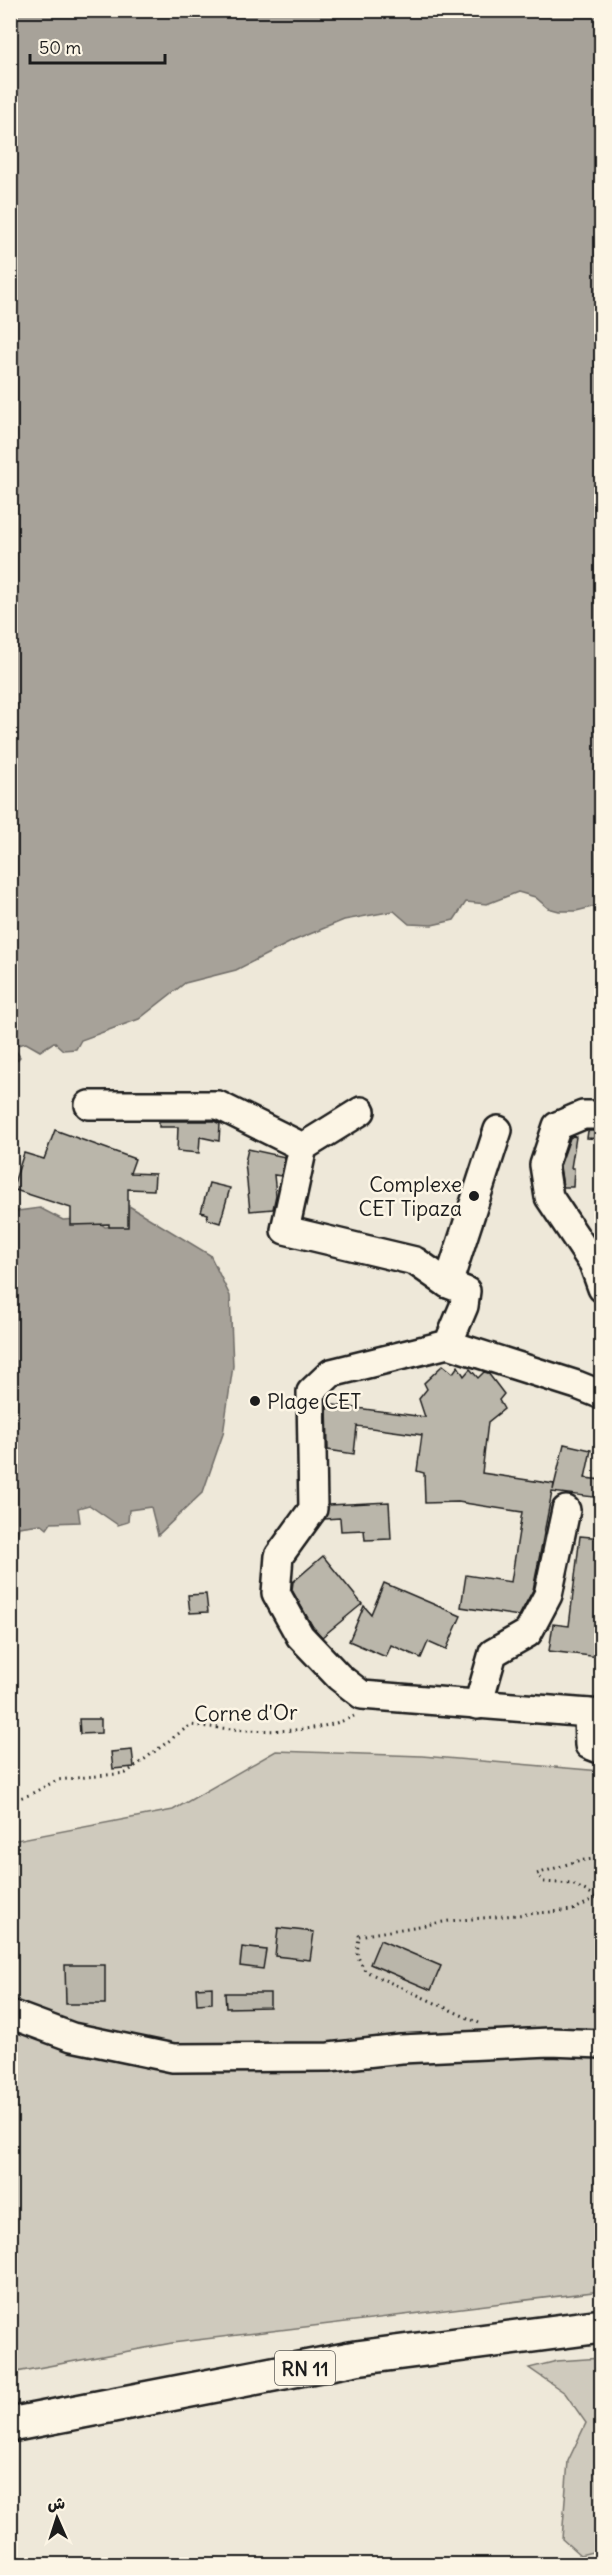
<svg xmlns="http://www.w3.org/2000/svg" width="612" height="2575" font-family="Delius,'Playpen Sans Arabic',sans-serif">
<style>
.green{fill:#cfcabd;stroke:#76736c;stroke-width:1.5}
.water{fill:#a7a299;stroke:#6f6c67;stroke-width:1.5}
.building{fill:#bab6aa;stroke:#1c1c1c;stroke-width:1.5}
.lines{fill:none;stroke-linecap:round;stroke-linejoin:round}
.minor-casing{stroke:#1c1c1c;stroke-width:32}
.major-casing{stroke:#1c1c1c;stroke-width:38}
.path{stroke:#1c1c1c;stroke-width:3;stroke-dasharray:1.5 4.5;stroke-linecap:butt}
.minor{stroke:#fcf5e5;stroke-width:27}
.major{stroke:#fcf5e5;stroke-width:33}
.poi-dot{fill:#1c1c1c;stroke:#fcf5e5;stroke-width:2}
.labels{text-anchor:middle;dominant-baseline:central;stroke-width:5;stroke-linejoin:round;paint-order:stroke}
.shield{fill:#fcf5e5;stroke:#5f5d58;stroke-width:1.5}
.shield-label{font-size:20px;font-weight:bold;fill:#1c1c1c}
.poi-label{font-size:21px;fill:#1c1c1c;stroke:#fcf5e5;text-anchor:end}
.street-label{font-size:21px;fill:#1c1c1c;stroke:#fcf5e5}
</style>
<rect width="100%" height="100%" fill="#eee8d9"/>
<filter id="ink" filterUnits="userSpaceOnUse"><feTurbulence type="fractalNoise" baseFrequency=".0167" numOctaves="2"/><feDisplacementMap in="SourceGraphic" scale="12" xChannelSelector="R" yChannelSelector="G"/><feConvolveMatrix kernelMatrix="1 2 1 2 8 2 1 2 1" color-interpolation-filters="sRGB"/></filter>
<g filter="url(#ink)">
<g class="green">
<polygon points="276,1751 422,1756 601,1771 601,2291 172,2343 11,2373 11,1841 173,1810"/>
<polygon points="601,2358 601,2550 580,2555 562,2539 568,2461 586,2423 565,2393 529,2368 557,2361"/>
</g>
<g class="water">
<polygon points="11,10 601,11 601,905 576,911 559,911 548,908 535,897 518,892 487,904 466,902 454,920 432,925 409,924 394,911 344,920 293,941 236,970 185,983 139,1019 81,1040 76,1049 63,1050 54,1042 40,1051 26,1043 13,1046 20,1057 11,1067"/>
<polygon points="129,1206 210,1255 230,1296 233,1366 223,1434 203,1492 158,1535 151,1507 129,1510 128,1522 118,1525 89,1505 78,1508 80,1522 51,1523 47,1529 41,1524 19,1527 16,1541 11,1537 10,1212 40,1208 63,1220 93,1218 105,1227 128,1225"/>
</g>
<g class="building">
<polygon points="159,1121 214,1121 220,1124 219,1141 200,1137 199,1153 177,1151 178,1127 159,1127"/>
<polygon points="55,1130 135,1159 130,1173 155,1174 154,1190 128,1189 128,1227 109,1227 109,1224 71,1225 71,1208 12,1189 24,1153 44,1159"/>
<polygon points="588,1131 602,1131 602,1139 587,1138"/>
<polygon points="573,1136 576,1137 571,1168 574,1168 573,1187 563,1187 560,1166 570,1138"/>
<polygon points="248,1149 285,1157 281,1176 274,1175 276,1195 273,1209 250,1211 245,1162"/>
<polygon points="209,1183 230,1188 220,1223 207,1219 208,1214 201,1212"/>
<polygon points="443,1365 453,1373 458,1366 464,1376 470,1369 478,1378 484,1372 488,1373 504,1394 499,1400 504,1409 488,1422 482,1473 554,1484 553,1490 564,1444 591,1450 585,1478 602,1480 602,1498 552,1492 533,1590 519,1616 461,1607 466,1575 511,1582 522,1512 458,1502 425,1503 424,1473 417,1471 422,1435 357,1426 354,1454 328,1450 327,1404 425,1417 419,1399 427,1389 424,1383"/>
<polygon points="389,1502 391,1539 365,1540 364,1530 341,1531 340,1518 325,1519 329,1505"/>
<polygon points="580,1536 602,1538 599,1657 549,1651 553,1624 569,1626"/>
<polygon points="323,1556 362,1604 322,1637 313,1627 292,1590 293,1582"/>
<polygon points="384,1583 461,1616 446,1650 428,1642 421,1658 391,1645 386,1657 349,1641 364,1606 371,1614"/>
<polygon points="206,1594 208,1612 190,1613 188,1595"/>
<polygon points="79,1719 101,1719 101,1733 80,1734"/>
<polygon points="132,1750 134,1767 113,1769 111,1752"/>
<polygon points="278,1928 314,1932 310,1960 275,1956"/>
<polygon points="380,1940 441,1966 431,1990 370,1964"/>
<polygon points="242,1947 266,1950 263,1969 240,1966"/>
<polygon points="65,1965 105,1965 105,2004 66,2004"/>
<polygon points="212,1987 212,2003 197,2004 196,1988"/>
<polygon points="225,1993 270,1993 270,2007 226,2008"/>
</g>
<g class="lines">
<defs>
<g id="minor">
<polyline points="89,1105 218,1105 303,1147"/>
<polyline points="361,1111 303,1147 285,1230 415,1261 448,1284"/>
<polyline points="602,1115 583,1115 557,1126 544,1165 549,1197 593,1263 602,1288"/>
<polyline points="498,1130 448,1284 466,1291 464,1306 448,1344 331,1373 311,1392 313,1509 279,1556 276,1593 300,1636 339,1677 362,1695 602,1714"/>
<polyline points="448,1344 577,1385 602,1395"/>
<polyline points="478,1705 493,1653 528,1633 548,1595 566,1510"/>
<polyline points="588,1713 589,1745 602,1750"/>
<polyline points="10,2014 72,2037 173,2058 329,2057 401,2049 550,2042 602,2044"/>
</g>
<polyline id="major" points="10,2425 356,2358 602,2326"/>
</defs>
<use href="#minor" class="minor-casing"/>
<use href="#major" class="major-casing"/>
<g class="path">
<path d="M10 1801 29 1795 57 1780 126 1773 190 1725C239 1730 310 1738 354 1716"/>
<polyline points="479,2023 365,1971 357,1955 359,1936 449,1921 573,1910 598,1897 572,1884 544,1882 537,1874 577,1861 602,1858"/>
</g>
<use href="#minor" class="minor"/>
<use href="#major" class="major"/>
</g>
</g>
<g class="poi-dot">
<circle cx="474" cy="1196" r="6"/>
<circle cx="255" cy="1401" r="6"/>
</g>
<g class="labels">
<rect class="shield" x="275" y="2351" width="60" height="34" rx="4.5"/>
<g class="shield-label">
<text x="305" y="2368">RN 11</text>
</g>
<g class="poi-label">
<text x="462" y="1184">Complexe<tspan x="462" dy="24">CET Tipaza</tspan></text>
<text x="267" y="1401" text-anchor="start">Plage CET</text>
</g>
<g class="street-label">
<text transform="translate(246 1713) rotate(-1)">Corne d'Or</text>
</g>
</g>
<rect width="612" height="2575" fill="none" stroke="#fcf5e5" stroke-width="36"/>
<rect x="18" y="18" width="576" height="2539" fill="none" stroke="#1c1c1c" stroke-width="2" filter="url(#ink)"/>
<g transform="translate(57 2518) rotate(357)" stroke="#fcf5e5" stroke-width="4.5" paint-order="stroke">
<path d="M0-4.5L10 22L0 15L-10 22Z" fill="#1c1c1c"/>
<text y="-9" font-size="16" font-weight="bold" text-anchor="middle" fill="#1c1c1c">ش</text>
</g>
<path d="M30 54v9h135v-9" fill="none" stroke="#1c1c1c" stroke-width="3"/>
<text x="39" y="54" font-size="18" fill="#1c1c1c" stroke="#fcf5e5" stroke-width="4.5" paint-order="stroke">50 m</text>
</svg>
